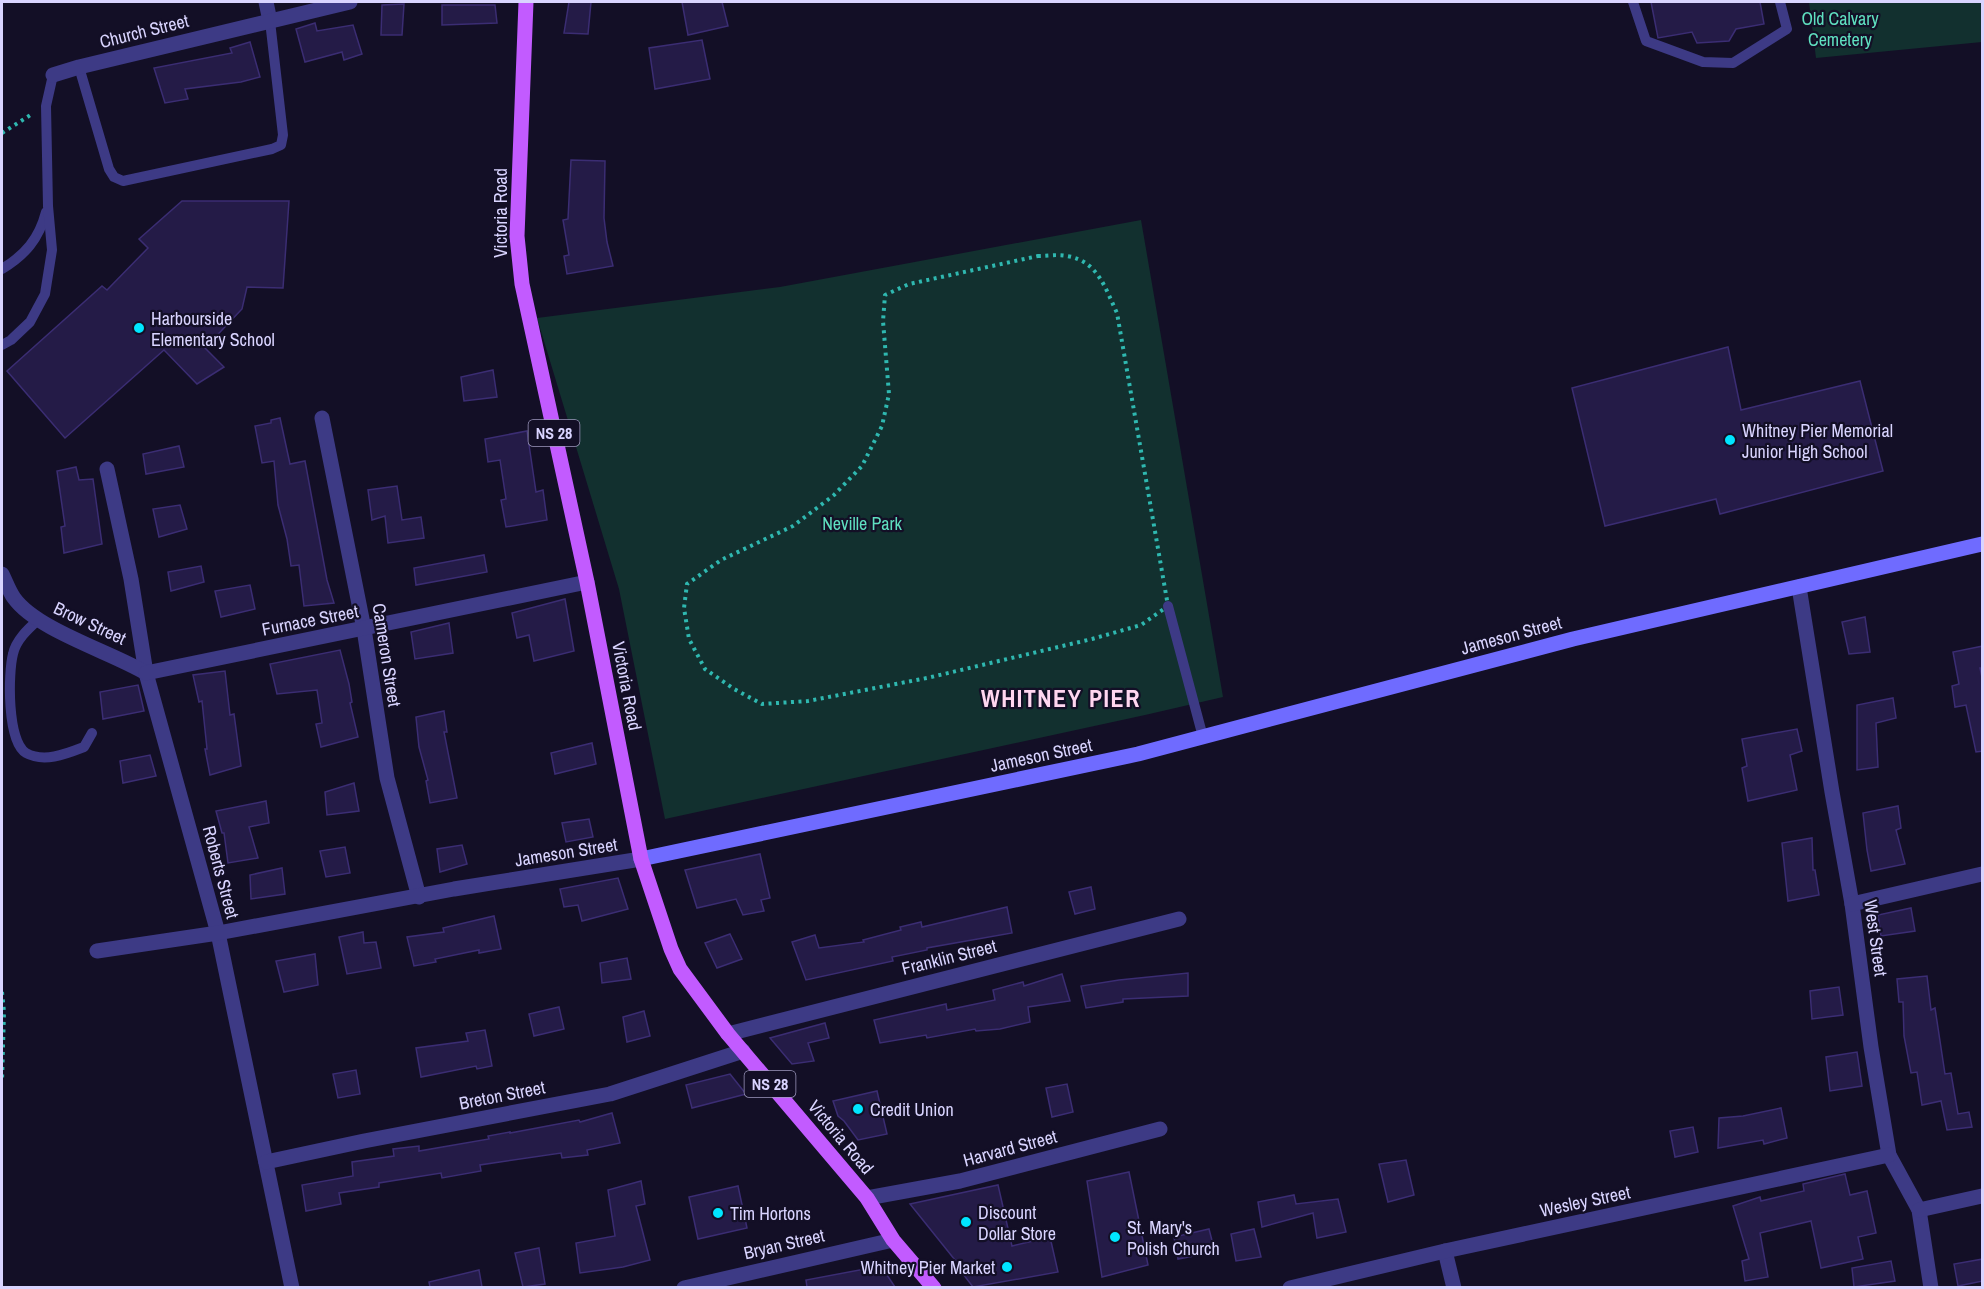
<svg xmlns="http://www.w3.org/2000/svg" width="1984" height="1289" font-family="'Archivo Narrow',sans-serif">
<style>
.green{fill:#12302f}
.building{fill:#241b47;stroke:#3b2d73;stroke-width:1.5}
.lines{fill:none;stroke-linecap:round;stroke-linejoin:round}
.path{stroke:#2fb8b0;stroke-width:4;stroke-dasharray:3 4.5;stroke-linecap:butt}
.lane{stroke:#3d3a85;stroke-width:10}
.street{stroke:#3d3a85;stroke-width:15}
.secondary{stroke:#6f6bff;stroke-width:15}
.primary{stroke:#c25bff;stroke-width:15}
.poi-dot{fill:#00e5ff;stroke:#130f26;stroke-width:2}
.labels{text-anchor:middle;dominant-baseline:central;stroke-width:4.5;stroke-linejoin:round;paint-order:stroke}
.shield{fill:#130f26;stroke:#9e99be;stroke-width:1.5}
.shield-label{font-size:16px;font-weight:bold;fill:#d9d4ff}
.park-label{font-size:18px;fill:#5fe0c0;stroke:#130f26}
.street-label{font-size:18px;fill:#d9d4ff;stroke:#130f26}
.poi-label{font-size:18px;fill:#d9d4ff;stroke:#130f26;text-anchor:start}
.district-label{font-size:24px;font-weight:bold;letter-spacing:1.5px;fill:#ffd6f0;stroke:#130f26}
</style>
<rect width="100%" height="100%" fill="#130f26"/>
<g class="green">
<polygon points="1809,2 1982,2 1982,42 1816,58"/>
<polygon points="1141,220 1223,697 1145,715 665,819 619,589 537,318 780,287"/>
</g>
<g class="building">
<polygon points="569,2 591,2 588,34 564,33"/>
<polygon points="682,2 722,2 728,26 688,35"/>
<polygon points="1651,2 1760,2 1764,24 1736,29 1729,41 1697,43 1692,32 1658,38"/>
<polygon points="404,4 402,35 381,35 382,5"/>
<polygon points="442,5 495,5 497,23 442,25"/>
<polygon points="315,23 317,31 353,25 362,54 344,60 342,52 305,62 296,29"/>
<polygon points="702,40 710,79 655,89 649,48"/>
<polygon points="250,42 260,77 241,82 185,89 188,99 165,103 154,68 232,53 230,48"/>
<polygon points="571,160 605,161 604,218 607,242 613,266 567,274 564,256 569,255 563,220 568,219"/>
<polygon points="182,201 289,201 283,288 247,287 242,309 205,348 224,367 197,384 164,350 65,438 7,371 102,286 107,290 148,248 139,239"/>
<polygon points="1728,347 1741,410 1860,381 1883,471 1720,514 1716,499 1605,526 1572,388"/>
<polygon points="493,370 497,397 464,401 461,377"/>
<polygon points="280,418 290,464 305,461 327,580 334,603 304,606 299,565 291,566 287,539 278,505 274,461 262,463 255,426 271,423 271,420"/>
<polygon points="527,431 536,492 543,490 547,520 506,527 501,500 506,499 500,460 488,462 485,439"/>
<polygon points="179,446 184,467 146,474 143,454"/>
<polygon points="76,467 79,480 93,479 102,544 64,553 61,527 65,526 57,471"/>
<polygon points="397,486 402,520 421,517 424,538 388,543 385,516 372,520 368,490"/>
<polygon points="180,505 187,529 159,537 153,509"/>
<polygon points="484,555 487,572 416,585 414,568"/>
<polygon points="201,566 204,582 171,591 168,572"/>
<polygon points="250,585 255,609 221,617 215,591"/>
<polygon points="565,599 574,651 534,661 529,635 517,638 512,613"/>
<polygon points="1865,617 1870,652 1849,654 1842,622"/>
<polygon points="449,623 453,653 415,659 411,632"/>
<polygon points="1983,646 1983,668 1980,668 1983,682 1983,751 1976,752 1966,705 1955,707 1952,686 1959,684 1953,652"/>
<polygon points="340,650 349,684 352,702 350,703 358,737 321,747 316,724 322,723 317,690 277,694 270,664"/>
<polygon points="225,671 230,715 234,714 241,766 210,775 205,749 207,749 202,701 199,702 193,675"/>
<polygon points="138,685 144,711 103,719 100,692"/>
<polygon points="1893,698 1896,718 1876,723 1878,767 1857,770 1857,705"/>
<polygon points="444,711 447,732 444,732 457,798 430,803 426,781 428,780 419,747 416,717"/>
<polygon points="1797,729 1802,751 1790,755 1797,790 1748,801 1742,768 1747,766 1742,739"/>
<polygon points="592,743 596,764 555,774 551,753"/>
<polygon points="150,755 156,776 123,783 120,761"/>
<polygon points="354,783 359,811 327,815 325,792"/>
<polygon points="266,801 269,823 249,827 258,858 228,863 224,833 222,833 216,811"/>
<polygon points="1898,806 1901,828 1896,830 1905,864 1871,871 1867,850 1863,813"/>
<polygon points="589,819 593,837 566,842 562,823"/>
<polygon points="1812,838 1813,870 1815,870 1819,895 1788,901 1782,843"/>
<polygon points="462,845 467,864 440,872 437,849"/>
<polygon points="345,847 350,873 326,877 320,851"/>
<polygon points="760,854 770,898 761,900 764,911 743,915 736,899 697,908 685,870"/>
<polygon points="282,868 285,894 251,899 250,875"/>
<polygon points="618,878 628,909 582,921 578,905 564,907 560,889"/>
<polygon points="1091,887 1095,909 1075,914 1069,892"/>
<polygon points="1007,907 1012,933 927,948 927,950 892,957 893,961 806,980 792,942 815,935 819,948 864,942 863,940 901,930 900,927 921,922 922,927"/>
<polygon points="1911,908 1915,931 1881,936 1878,915"/>
<polygon points="494,916 501,949 479,953 479,950 435,959 436,962 414,966 407,937 444,932 443,928"/>
<polygon points="363,932 364,943 376,942 381,968 347,974 339,937"/>
<polygon points="730,934 742,959 717,968 705,943"/>
<polygon points="315,954 318,985 284,992 276,961"/>
<polygon points="627,958 631,979 602,983 600,963"/>
<polygon points="1188,973 1188,996 1123,999 1123,1002 1086,1008 1081,986 1119,980"/>
<polygon points="1062,974 1070,1001 1028,1007 1030,1022 1000,1029 976,1031 975,1029 927,1038 926,1035 880,1043 874,1020 946,1004 947,1010 995,1000 993,990 1023,982 1024,986"/>
<polygon points="1927,976 1931,1010 1935,1008 1945,1074 1951,1073 1958,1114 1969,1112 1972,1127 1947,1130 1941,1101 1922,1105 1917,1072 1911,1073 1904,1036 1903,1002 1899,1002 1897,979"/>
<polygon points="1839,987 1843,1015 1812,1019 1810,991"/>
<polygon points="559,1007 564,1029 534,1036 529,1014"/>
<polygon points="644,1011 650,1036 627,1042 623,1017"/>
<polygon points="825,1023 829,1038 808,1043 814,1061 792,1064 770,1038"/>
<polygon points="485,1030 492,1066 477,1069 476,1066 421,1077 416,1048 468,1041 466,1033"/>
<polygon points="1857,1052 1862,1086 1830,1091 1826,1057"/>
<polygon points="356,1070 360,1094 338,1098 333,1074"/>
<polygon points="730,1074 746,1094 692,1108 686,1085"/>
<polygon points="1067,1084 1073,1112 1052,1117 1046,1088"/>
<polygon points="877,1091 887,1134 858,1140 844,1121 838,1116 833,1101"/>
<polygon points="1781,1108 1787,1138 1764,1144 1763,1140 1718,1148 1719,1118 1743,1116"/>
<polygon points="612,1113 620,1143 587,1150 588,1155 562,1158 561,1153 480,1165 481,1171 442,1178 441,1173 379,1183 379,1187 339,1193 341,1204 306,1211 302,1185 353,1176 352,1162 394,1156 393,1149 419,1146 419,1151 489,1139 488,1136 510,1132 510,1133 579,1120 580,1122"/>
<polygon points="1693,1127 1698,1152 1675,1157 1670,1131"/>
<polygon points="1406,1160 1414,1195 1388,1202 1379,1164"/>
<polygon points="1129,1172 1148,1265 1102,1277 1087,1181"/>
<polygon points="1845,1174 1850,1195 1867,1191 1876,1233 1858,1237 1863,1259 1821,1268 1811,1221 1760,1233 1768,1277 1745,1281 1742,1261 1749,1259 1733,1206 1760,1197 1761,1201 1804,1191 1803,1184"/>
<polygon points="641,1181 645,1204 636,1206 650,1260 623,1267 580,1273 576,1243 615,1236 608,1190"/>
<polygon points="998,1185 1012,1246 1050,1237 1058,1272 973,1287 953,1261 955,1260 910,1204"/>
<polygon points="738,1186 747,1228 698,1239 689,1197"/>
<polygon points="1294,1195 1296,1204 1338,1199 1346,1232 1317,1238 1313,1213 1262,1227 1258,1202"/>
<polygon points="1209,1229 1215,1252 1178,1259 1174,1237"/>
<polygon points="1254,1229 1261,1257 1236,1261 1231,1234"/>
<polygon points="539,1248 545,1284 523,1287 515,1253"/>
<polygon points="1983,1259 1983,1281 1958,1286 1954,1264"/>
<polygon points="1891,1261 1895,1281 1854,1287 1852,1268"/>
<polygon points="881,1266 895,1287 807,1287 806,1280"/>
<polygon points="479,1270 482,1287 430,1287 429,1282"/>
</g>
<g class="lines">
<g class="path">
<polyline points="2,133 32,114"/>
<path d="M1038 256C1047 256 1058 254 1067 256 1098 261 1105 288 1117 313L1168 606 1141 625 1092 639 927 678 808 701 762 704 734 689 705 669 689 639 684 608 687 584 721 560 793 526 834 495 862 466 882 426 889 394 883 321 885 295 909 284Z"/>
<polyline points="2,992 4,1012 2,1081"/>
</g>
<g class="lane">
<polyline points="1633,2 1646,41 1703,62 1733,63 1787,29 1780,2"/>
<polyline points="79,67 109,169 114,177 123,181 272,149 281,145 283,135 270,21"/>
<path d="M2 269C25 255 39 239 46 212"/>
<polyline points="2,345 11,340 30,322 45,294 52,250 48,206 46,106 53,75"/>
<polyline points="1168,606 1203,737"/>
<path d="M38 620C28 629 16 640 13 654 8 673 7 742 26 753 44 763 66 754 84 747L92 733"/>
</g>
<g class="street">
<polyline points="266,2 270,21"/>
<polyline points="53,75 79,67 350,2"/>
<polyline points="322,418 364,629 387,778 419,897"/>
<polyline points="107,469 131,579 146,673 218,933 292,1288"/>
<path d="M2 574C6 582 9 591 14 598 37 630 111 652 146 673"/>
<polyline points="1799,587 1832,792 1852,904 1871,1047 1889,1155 1919,1210 1931,1288"/>
<polyline points="146,673 587,582"/>
<polyline points="1852,904 1982,874"/>
<polyline points="97,951 218,933 454,889 641,859"/>
<polyline points="728,1034 1179,919"/>
<polyline points="266,1162 364,1141 610,1094 743,1051"/>
<polyline points="867,1198 960,1181 1160,1129"/>
<polyline points="1919,1210 1982,1196"/>
<polyline points="1445,1251 1454,1288"/>
<polyline points="684,1288 893,1240"/>
<polyline points="1290,1288 1445,1251 1889,1155"/>
</g>
<polyline class="secondary" points="641,859 1138,754 1573,639 1982,544"/>
<polyline class="primary" points="526,2 517,236 522,284 587,582 641,859 671,949 680,969 728,1034 867,1198 893,1240 934,1288"/>
</g>
<g class="poi-dot">
<circle cx="139" cy="328" r="6"/>
<circle cx="1730" cy="440" r="6"/>
<circle cx="858" cy="1109" r="6"/>
<circle cx="718" cy="1213" r="6"/>
<circle cx="966" cy="1222" r="6"/>
<circle cx="1115" cy="1237" r="6"/>
<circle cx="1007" cy="1267" r="6"/>
</g>
<g class="labels">
<g class="shield">
<rect x="528.5" y="420" width="51" height="26" rx="4.5"/>
<rect x="744.5" y="1071" width="51" height="26" rx="4.5"/>
</g>
<g class="shield-label">
<text x="554" y="433">NS 28</text>
<text x="770" y="1084">NS 28</text>
</g>
<g class="park-label">
<text x="1840" y="18">Old Calvary<tspan x="1840" dy="21">Cemetery</tspan></text>
<text x="862" y="523">Neville Park</text>
</g>
<g class="street-label">
<text transform="translate(144 31) rotate(-14)">Church Street</text>
<text transform="translate(500 213) rotate(-90)">Victoria Road</text>
<text transform="translate(310 620) rotate(-11)">Furnace Street</text>
<text transform="translate(90 623) rotate(25)">Brow Street</text>
<text transform="translate(1511 635) rotate(-15)">Jameson Street</text>
<text transform="translate(387 655) rotate(81)">Cameron Street</text>
<text transform="translate(627 686) rotate(79)">Victoria Road</text>
<text transform="translate(1041 755) rotate(-12)">Jameson Street</text>
<text transform="translate(566 852) rotate(-9)">Jameson Street</text>
<text transform="translate(221 872) rotate(75)">Roberts Street</text>
<text transform="translate(1876 938) rotate(82)">West Street</text>
<text transform="translate(949 957) rotate(-14)">Franklin Street</text>
<text transform="translate(502 1095) rotate(-11)">Breton Street</text>
<text transform="translate(841 1137) rotate(50)">Victoria Road</text>
<text transform="translate(1010 1148) rotate(-15)">Harvard Street</text>
<text transform="translate(1585 1201) rotate(-12)">Wesley Street</text>
<text transform="translate(784 1244) rotate(-13)">Bryan Street</text>
</g>
<g class="poi-label">
<text x="151" y="318">Harbourside<tspan x="151" dy="21">Elementary School</tspan></text>
<text x="1742" y="430">Whitney Pier Memorial<tspan x="1742" dy="21">Junior High School</tspan></text>
<text x="870" y="1109">Credit Union</text>
<text x="978" y="1212">Discount<tspan x="978" dy="21">Dollar Store</tspan></text>
<text x="730" y="1213">Tim Hortons</text>
<text x="1127" y="1227">St. Mary's<tspan x="1127" dy="21">Polish Church</tspan></text>
<text x="995" y="1267" text-anchor="end">Whitney Pier Market</text>
</g>
<g class="district-label">
<text x="1061" y="698">WHITNEY PIER</text>
</g>
</g>
<rect width="1984" height="1289" fill="none" stroke="#d9d4ff" stroke-width="6"/>
</svg>
